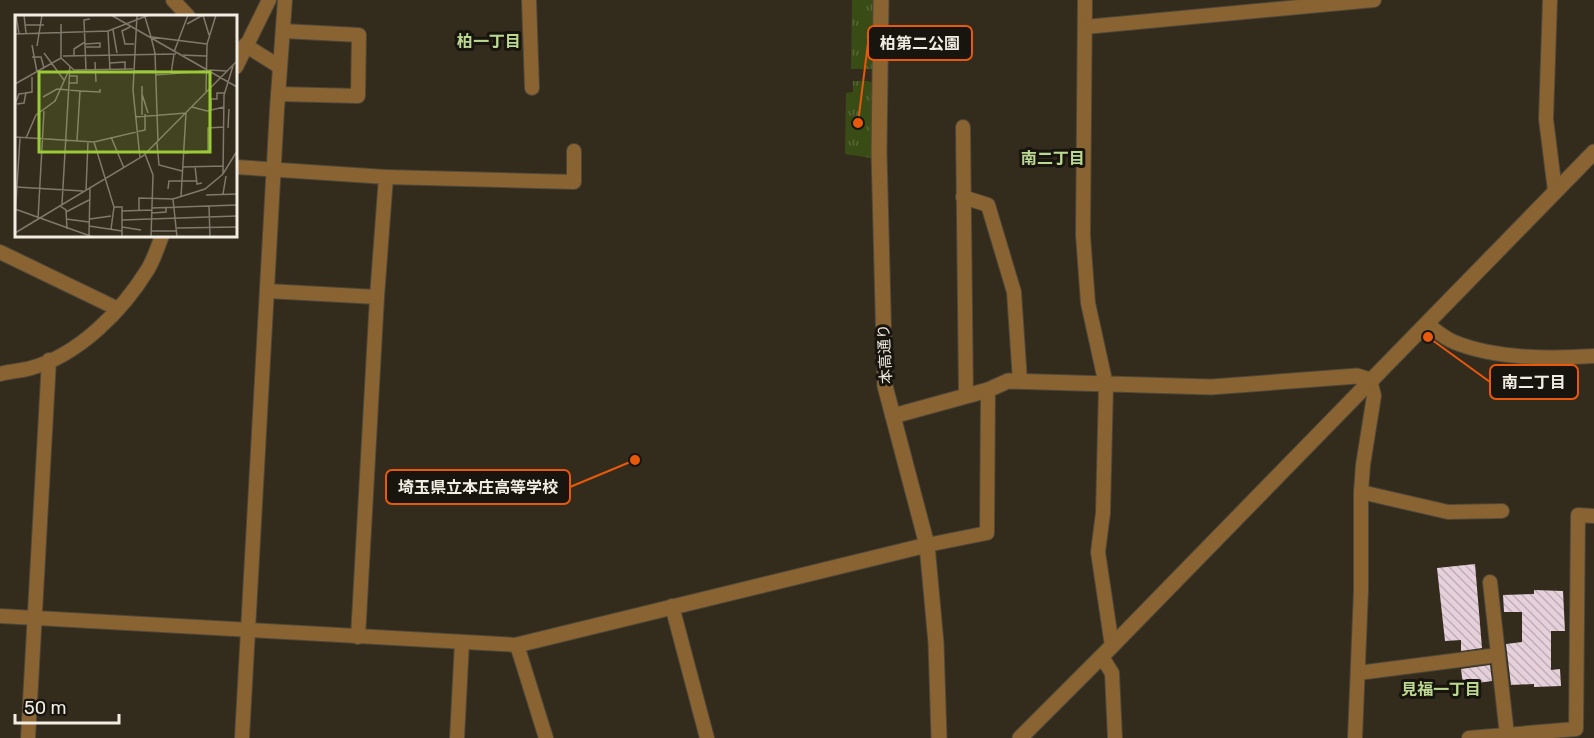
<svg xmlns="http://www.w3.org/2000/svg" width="1594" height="738" font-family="Rubik,'Noto Sans JP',sans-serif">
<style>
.park{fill:url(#park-tufts)}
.building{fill:url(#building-back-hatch)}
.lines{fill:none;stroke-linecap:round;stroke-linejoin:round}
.minor-casing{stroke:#4e4739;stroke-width:16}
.tertiary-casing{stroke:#4e4739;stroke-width:17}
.minor{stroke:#896332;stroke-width:14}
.tertiary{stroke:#896332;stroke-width:15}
.labels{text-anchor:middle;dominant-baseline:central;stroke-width:6;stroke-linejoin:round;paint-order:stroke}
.street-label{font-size:15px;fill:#f1ede3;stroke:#18150e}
.neighbourhood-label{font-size:16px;font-weight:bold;fill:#bcd991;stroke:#18150e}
.inset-road{fill:none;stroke:#7f796c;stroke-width:1.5}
.view{fill:#9acb34;fill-opacity:0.15;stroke:#9acb34;stroke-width:3}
.inset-edge{fill:none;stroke:#f1ede3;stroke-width:3}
.leader{fill:none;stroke:#e8590c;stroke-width:2}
.callout-dot{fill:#e8590c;stroke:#18150e;stroke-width:2}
.callout{fill:#18150e;stroke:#e8590c;stroke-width:2}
.callout-label{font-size:16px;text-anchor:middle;font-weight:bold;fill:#f1ede3}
</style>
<defs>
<pattern id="park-tufts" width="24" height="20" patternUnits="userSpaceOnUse" patternTransform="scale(1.5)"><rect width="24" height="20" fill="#3a4c15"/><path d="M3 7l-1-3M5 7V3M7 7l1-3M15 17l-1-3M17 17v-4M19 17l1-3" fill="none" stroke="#576637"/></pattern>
<pattern id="building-back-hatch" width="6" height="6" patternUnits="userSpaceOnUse" patternTransform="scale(1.5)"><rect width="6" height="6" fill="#e6d0db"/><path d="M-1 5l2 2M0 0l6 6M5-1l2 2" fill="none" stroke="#beaeb5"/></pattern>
</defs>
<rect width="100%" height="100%" fill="#332c1d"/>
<g class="park">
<polygon points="852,0 874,0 873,69 851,69"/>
<polygon points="853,81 868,81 872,83 871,158 845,154 846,93 853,92"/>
</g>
<g class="building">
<polygon points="1475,564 1482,648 1461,651 1461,640 1445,641 1437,568"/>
<polygon points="1534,590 1563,591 1565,631 1551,631 1551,670 1560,669 1561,686 1534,687 1534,684 1511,685 1506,644 1522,642 1522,612 1504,612 1503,595 1534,594"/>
<polygon points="1490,665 1492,681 1463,685 1461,669"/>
</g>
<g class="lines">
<defs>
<g id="minor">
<polyline points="173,0 188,16"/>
<polyline points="529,0 532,88"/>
<polyline points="1085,0 1083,235 1088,303 1106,385 1103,513 1098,552 1112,646"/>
<polyline points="1550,0 1546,119 1555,191"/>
<polyline points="1085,27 1374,0"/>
<polyline points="245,45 280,67"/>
<polyline points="236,67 269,0"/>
<polyline points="278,94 358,96 359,35 283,31"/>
<polyline points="963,127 966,396"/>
<polyline points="236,167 386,177 377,297 358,637"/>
<polyline points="386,177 574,182 574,151"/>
<polyline points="963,197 988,205 1014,292 1020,381"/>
<polyline points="0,252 118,309"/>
<polyline points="267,291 377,297"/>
<path d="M1427 324C1435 330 1444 338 1454 342 1495 359 1550 359 1594 356"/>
<path d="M0 374C10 371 21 371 31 368 79 355 123 310 148 269 154 259 158 246 162 236"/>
<polyline points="1361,492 1448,512 1502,511"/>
<polyline points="927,545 987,533 988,390"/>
<polyline points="1490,582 1507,735"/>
<polyline points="672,606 707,738"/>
<polyline points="0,616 517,645 546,738"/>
<polyline points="1102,657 1112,673 1115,738"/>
<polyline points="1358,673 1498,655"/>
<polyline points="28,738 49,360"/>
<polyline points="242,738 277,109 285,0"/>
<polyline points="457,738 462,642"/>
<polyline points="1355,738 1361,590 1361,492 1363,465 1374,396 1370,380"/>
<polyline points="1469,738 1576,729 1578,515 1594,516"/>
</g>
<g id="tertiary">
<polyline points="881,0 879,152 885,386 927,545 936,643 939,738"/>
<polyline points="893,416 988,390 1008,381 1211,387 1357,376 1370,380"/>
<polyline points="517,645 927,545"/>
<polyline points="1020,738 1112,646 1594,152"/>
</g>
</defs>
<use href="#minor" class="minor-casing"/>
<use href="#tertiary" class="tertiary-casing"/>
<use href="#minor" class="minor"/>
<use href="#tertiary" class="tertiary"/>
</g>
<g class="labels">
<g class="street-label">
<text transform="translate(885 354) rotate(-93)">本高通り</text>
</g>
<g class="neighbourhood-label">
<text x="489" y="41">柏一丁目</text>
<text x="1053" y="158">南二丁目</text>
<text x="1441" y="689">見福一丁目</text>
</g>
</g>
<g transform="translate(15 15)">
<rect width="222" height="222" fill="#332c1d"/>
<path class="inset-road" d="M1 0 4 19M9 0 11 18M96 0 222 72M122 0 118 75 125 143M188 0 194 20M130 2 136 22M172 9 188 0M10 10H29M115 12 107 16 110 29H119M98 15 102 38M93 16 95 55M0 19 93 16 134 0M70 29 85 28V32H71M17 30 22 57M22 31 27 0M159 37 173 0M29 38 49 65M59 40V34L70 27M165 40 191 41M48 41 161 39M17 42H26L29 53M46 43 59 55 118 54M80 47 81 67M95 48 110 47V55M71 55 69 5 75 4M194 55 212 56M118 56H140M156 59 159 39M140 60 190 56M54 68H62V61H54M0 69 46 43V9M127 71V100M65 76 85 77V74M191 77 192 29 201 0M127 79 133 98M28 82 42 74 65 76 62 126M0 89 4 79 17 77V62M2 89 9 88 11 77M177 92 192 96 209 92M196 96V84H202V78H210M120 102 171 98 166 182M213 113 214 94M0 122 79 127 130 115V99M96 122 109 153M11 123 21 100 40 86 54 55M79 127 99 192 96 214M143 127 140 38 136 22 192 29M142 128 144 150 167 156M169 138 193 136V113L209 112M130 139 138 160 136 222M180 151 182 169 187 168M168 152 208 151M208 159 209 80 218 51M1 172 68 176M153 174 154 166H182M71 176 73 126M208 179 211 161M191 180 222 179M158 184 162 222M47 189 55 51M45 191 51 195 52 214M194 191 195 222M99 192H107V222M137 193 222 190M0 194 78 222M107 196 137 195M124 196V183L158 184 190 174 208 159 222 136M51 197 74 185M137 198 151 197V192M0 203 5 123M23 204 29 96M51 204 74 207M75 204 96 201M107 205 222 201M74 211 107 216M107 212 126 215M162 213 222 212M136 216H162M0 218 128 141 222 46M74 220 75 173"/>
<path class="view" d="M24 57H195V137H24Z"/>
<rect width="222" height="222" class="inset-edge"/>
</g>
<path class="leader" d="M858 123L868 43M1428 337L1490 382M635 460L570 487"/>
<g class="callout-dot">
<circle cx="858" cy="123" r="6"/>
<circle cx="1428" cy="337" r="6"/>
<circle cx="635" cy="460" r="6"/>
</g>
<g class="callout">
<rect x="868" y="26" width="104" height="34" rx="6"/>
<rect x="1490" y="365" width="88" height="34" rx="6"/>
<rect x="386" y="470" width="184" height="34" rx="6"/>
</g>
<g class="callout-label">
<text x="920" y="49">柏第二公園</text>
<text x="1534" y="388">南二丁目</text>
<text x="478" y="493">埼玉県立本庄高等学校</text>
</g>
<path d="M15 714v9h104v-9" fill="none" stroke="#f1ede3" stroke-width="3"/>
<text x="24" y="714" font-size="18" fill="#f1ede3" stroke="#18150e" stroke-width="4.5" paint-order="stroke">50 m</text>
</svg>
